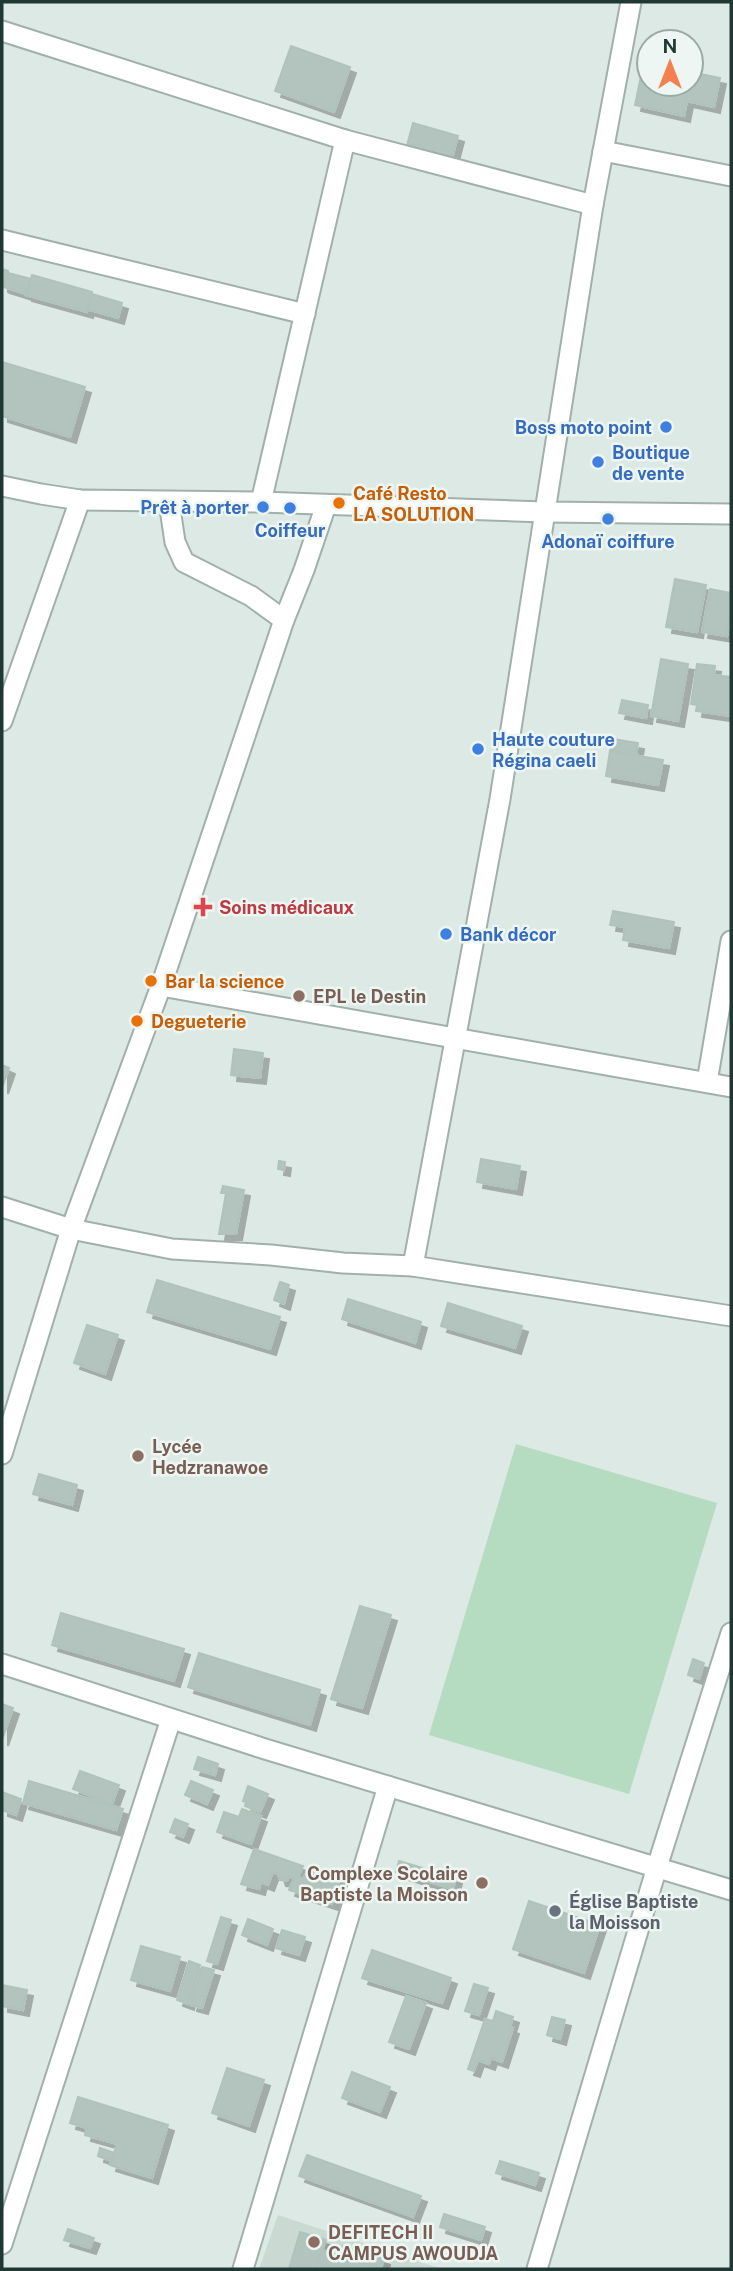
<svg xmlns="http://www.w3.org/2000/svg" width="733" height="2271" font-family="'Public Sans',sans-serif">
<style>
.built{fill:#cbd9d3}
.green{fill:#b5dbc1}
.building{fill:#b2c4bd;stroke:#afc3bb;stroke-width:2;filter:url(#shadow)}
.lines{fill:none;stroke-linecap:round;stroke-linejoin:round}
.minor-casing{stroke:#a0b0ab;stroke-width:23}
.minor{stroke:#fff;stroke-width:19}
.shop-dot{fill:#3f7fe0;stroke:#edf6f2;stroke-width:2.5}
.food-dot{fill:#e8710a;stroke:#edf6f2;stroke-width:2.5}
.health-dot{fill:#e0444e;stroke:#edf6f2;stroke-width:2.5}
.education-dot{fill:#8d6e63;stroke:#edf6f2;stroke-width:2.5}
.worship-dot{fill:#6b7280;stroke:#edf6f2;stroke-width:2.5}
.labels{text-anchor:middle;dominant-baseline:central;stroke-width:5;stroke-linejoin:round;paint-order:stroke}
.shop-label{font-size:18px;font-weight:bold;fill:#366cbe;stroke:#edf6f2;text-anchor:start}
.food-label{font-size:18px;font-weight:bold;fill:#c56008;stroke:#edf6f2;text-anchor:start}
.health-label{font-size:18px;font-weight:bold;fill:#be3a42;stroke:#edf6f2;text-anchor:start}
.education-label{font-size:18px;font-weight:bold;fill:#785e54;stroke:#edf6f2;text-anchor:start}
.worship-label{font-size:18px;font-weight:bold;fill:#5b616d;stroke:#edf6f2;text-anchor:start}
</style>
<defs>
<filter id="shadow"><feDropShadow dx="6" dy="6" stdDeviation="0" flood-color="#0004"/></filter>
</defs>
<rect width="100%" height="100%" fill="#dde9e4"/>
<polygon class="built" points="278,2215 442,2269 259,2269"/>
<polygon class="green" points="516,1444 717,1503 629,1794 429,1735"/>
<g class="building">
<polygon points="291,46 350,67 334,112 275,91"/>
<polygon points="644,62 649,63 649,84 691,84 691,72 720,78 714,107 687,101 684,116 635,105"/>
<polygon points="413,123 458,136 450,166 405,153"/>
<polygon points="2,269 8,271 4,287 2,286"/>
<polygon points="8,273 31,279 26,294 4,287"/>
<polygon points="32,275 92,292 87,312 26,295"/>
<polygon points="92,294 122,303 118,318 87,309"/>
<polygon points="2,362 85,387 70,437 2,416"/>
<polygon points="675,579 706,585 697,632 666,627"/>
<polygon points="710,589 731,593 731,613 727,636 702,632"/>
<polygon points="661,659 688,664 678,721 651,716"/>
<polygon points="697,664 715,666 714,675 731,677 731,716 696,711 697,705 691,704"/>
<polygon points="622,700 648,705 646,718 619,713"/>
<polygon points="613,739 638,743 636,756 610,751"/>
<polygon points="610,751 663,760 658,785 606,776"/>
<polygon points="613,911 674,922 669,948 623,940 625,927 610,925"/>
<polygon points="234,1049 263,1053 260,1078 231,1075"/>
<polygon points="2,1065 9,1068 2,1088"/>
<polygon points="481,1159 520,1166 516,1189 477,1182"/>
<polygon points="279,1161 285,1162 284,1170 278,1169"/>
<polygon points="223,1186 244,1190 236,1234 219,1234 226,1193 221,1193"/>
<polygon points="157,1280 280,1317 270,1349 147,1312"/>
<polygon points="280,1282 289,1285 284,1304 274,1300"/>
<polygon points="348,1299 421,1322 415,1343 342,1319"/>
<polygon points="448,1303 522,1326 515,1348 441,1326"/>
<polygon points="87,1325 118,1335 105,1374 74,1363"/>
<polygon points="39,1474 77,1485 72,1505 33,1494"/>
<polygon points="360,1606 391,1615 362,1708 331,1699"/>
<polygon points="61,1613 184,1649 174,1681 52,1645"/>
<polygon points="199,1653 320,1690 310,1725 188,1687"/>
<polygon points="693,1659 704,1663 699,1679 688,1675"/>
<polygon points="2,1704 13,1708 2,1740"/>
<polygon points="198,1757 218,1764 215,1775 194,1769"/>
<polygon points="80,1771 119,1785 112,1804 73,1789"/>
<polygon points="29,1781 123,1809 116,1830 23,1803"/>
<polygon points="191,1781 213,1790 207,1804 185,1795"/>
<polygon points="248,1786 268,1794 260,1812 245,1806 246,1802 243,1801"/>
<polygon points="2,1792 21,1799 16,1815 2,1810"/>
<polygon points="242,1809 261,1816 251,1844 217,1832 224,1812 239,1817"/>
<polygon points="175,1819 188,1824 183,1837 170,1832"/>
<polygon points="254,1849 303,1866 298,1877 303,1879 309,1867 341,1876 332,1904 289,1890 294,1879 289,1876 287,1881 280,1880 278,1874 273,1872 268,1885 261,1882 259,1889 241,1884"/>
<polygon points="399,1861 456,1878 453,1889 396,1872"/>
<polygon points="529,1901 600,1925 584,1973 513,1949"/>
<polygon points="221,1917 231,1920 217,1964 207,1961"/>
<polygon points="248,1919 273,1929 267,1945 242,1935"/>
<polygon points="282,1930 305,1937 299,1955 276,1948"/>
<polygon points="141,1946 180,1957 170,1991 131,1980"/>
<polygon points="372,1950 451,1978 442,2003 362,1978"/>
<polygon points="189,1961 200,1965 188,2004 177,2000"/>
<polygon points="202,1967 214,1970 202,2008 191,2005"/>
<polygon points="474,1984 488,1988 479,2015 465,2011"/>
<polygon points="2,1985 27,1990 23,2010 2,2006"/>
<polygon points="406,1996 426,2003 409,2049 389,2042"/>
<polygon points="496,2011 513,2017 510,2027 513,2028 502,2062 491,2058 489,2064 478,2060 474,2071 468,2069 485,2019 493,2021"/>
<polygon points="552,2017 565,2020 560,2039 547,2035"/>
<polygon points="227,2068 264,2080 249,2126 212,2113"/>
<polygon points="352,2072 390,2087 380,2112 342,2098"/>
<polygon points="78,2097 168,2125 152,2178 110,2165 117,2144 85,2135 87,2128 70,2123"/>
<polygon points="100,2148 114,2153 112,2161 98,2156"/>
<polygon points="307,2155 421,2196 413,2217 299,2176"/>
<polygon points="500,2161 539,2173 535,2185 496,2173"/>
<polygon points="444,2214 485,2227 481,2240 440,2227"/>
<polygon points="68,2229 94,2238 90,2248 64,2240"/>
<polygon points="300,2232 326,2240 316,2269 289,2269"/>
<polygon points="343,2246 384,2259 381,2269 340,2256"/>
<polygon points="322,2250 340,2256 380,2269 316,2269"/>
</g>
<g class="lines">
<defs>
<g id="minor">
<polyline points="2,31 345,140 593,205"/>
<polyline points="603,151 731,176"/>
<polyline points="2,240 305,314"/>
<polyline points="2,486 41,494 80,500 261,502 544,512 731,514"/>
<polyline points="169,502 175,542 184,562 251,596 284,620"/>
<polyline points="261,502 345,140"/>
<polyline points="2,721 80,500"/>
<polyline points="161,986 731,1087"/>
<polyline points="707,1082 731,941"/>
<polyline points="2,1207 71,1229 172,1249 271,1255 343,1263 413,1266 731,1316"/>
<polyline points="413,1266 500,799 593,205 631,2"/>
<polyline points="2,1454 71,1229 161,986 284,620 304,570 326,505"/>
<polyline points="2,1664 265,1749 731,1890"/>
<polyline points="2,2244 171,1719"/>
<polyline points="243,2269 388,1786"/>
<polyline points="537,2269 657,1867 731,1633"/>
</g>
</defs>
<use href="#minor" class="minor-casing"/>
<use href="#minor" class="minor"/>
</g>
<g class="shop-dot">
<circle cx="666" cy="427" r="7"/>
<circle cx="598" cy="462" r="7"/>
<circle cx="263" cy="507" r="7"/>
<circle cx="290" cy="508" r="7"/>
<circle cx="608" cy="519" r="7"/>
<circle cx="478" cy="749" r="7"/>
<circle cx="446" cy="934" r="7"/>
</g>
<g class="food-dot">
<circle cx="339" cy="503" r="7"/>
<circle cx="151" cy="981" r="7"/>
<circle cx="137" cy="1021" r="7"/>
</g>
<path class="health-dot" d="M199.5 896.5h7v7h7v7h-7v7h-7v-7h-7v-7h7z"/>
<g class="education-dot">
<circle cx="299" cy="996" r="7"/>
<circle cx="138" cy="1456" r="7"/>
<circle cx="482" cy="1883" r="7"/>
<circle cx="314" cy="2242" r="7"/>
</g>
<circle class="worship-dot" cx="555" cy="1911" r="7"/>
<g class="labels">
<g class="shop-label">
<text x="652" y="427" text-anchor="end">Boss moto point</text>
<text x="612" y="452">Boutique<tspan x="612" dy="21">de vente</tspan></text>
<text x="249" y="507" text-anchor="end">Prêt à porter</text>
<text x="290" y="530" text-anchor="middle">Coiffeur</text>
<text x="608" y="541" text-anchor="middle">Adonaï coiffure</text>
<text x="492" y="739">Haute couture<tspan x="492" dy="21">Régina caeli</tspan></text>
<text x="460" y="934">Bank décor</text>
</g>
<g class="food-label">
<text x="353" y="493">Café Resto<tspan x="353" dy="21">LA SOLUTION</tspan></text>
<text x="165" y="981">Bar la science</text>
<text x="151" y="1021">Degueterie</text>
</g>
<g class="health-label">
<text x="219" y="907">Soins médicaux</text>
</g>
<g class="education-label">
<text x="313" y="996">EPL le Destin</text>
<text x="152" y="1446">Lycée<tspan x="152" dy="21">Hedzranawoe</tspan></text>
<text x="468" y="1873" text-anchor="end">Complexe Scolaire<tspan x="468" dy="21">Baptiste la Moisson</tspan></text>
<text x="328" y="2232">DEFITECH II<tspan x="328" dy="21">CAMPUS AWOUDJA</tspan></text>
</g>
<g class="worship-label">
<text x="569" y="1901">Église Baptiste<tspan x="569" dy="21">la Moisson</tspan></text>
</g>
</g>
<rect width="733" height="2271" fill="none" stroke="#1f3833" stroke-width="7"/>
<g transform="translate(670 63)"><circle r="33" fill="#edf6f2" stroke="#9baaa6" stroke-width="2"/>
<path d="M0-5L12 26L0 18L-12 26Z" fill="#f48050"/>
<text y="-10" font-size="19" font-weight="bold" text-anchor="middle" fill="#1f3833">N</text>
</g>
</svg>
